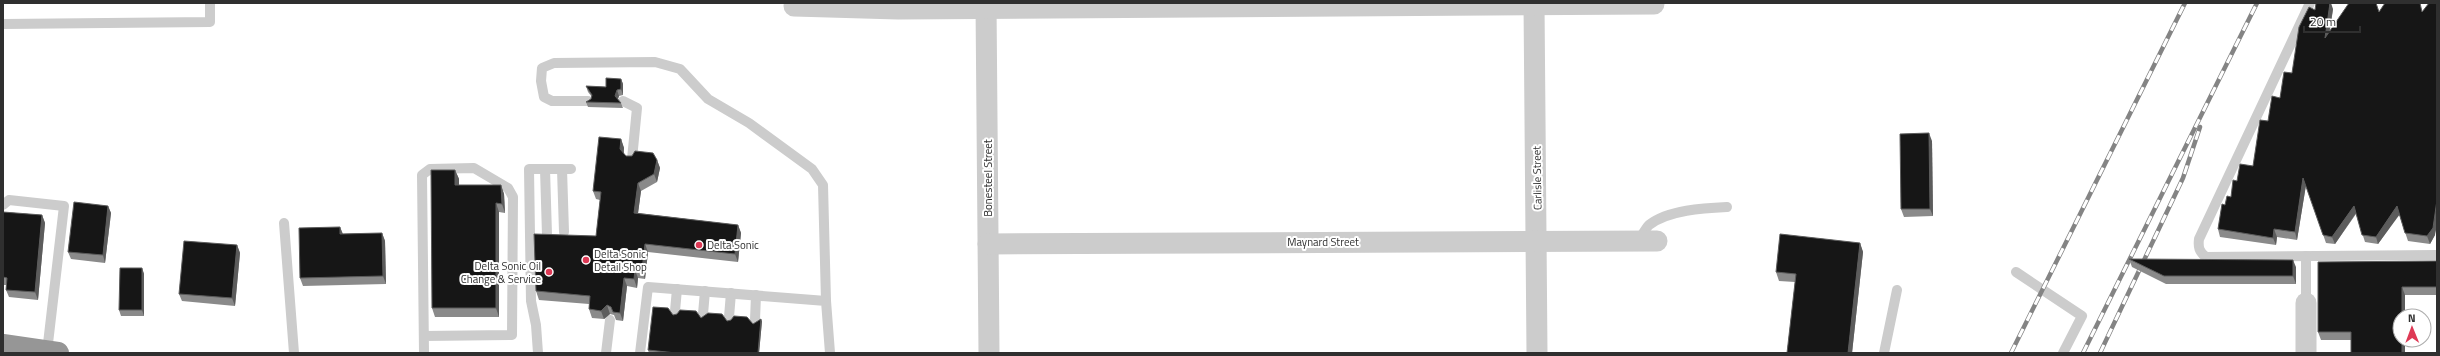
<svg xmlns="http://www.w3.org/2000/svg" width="2440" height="356" font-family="'Titillium Web',sans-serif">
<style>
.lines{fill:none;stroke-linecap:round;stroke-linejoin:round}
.lane{stroke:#ccc;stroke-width:10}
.street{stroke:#ccc;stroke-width:21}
.highway{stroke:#969696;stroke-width:22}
.rail-casing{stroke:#848484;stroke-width:4.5}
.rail{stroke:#fff;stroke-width:3;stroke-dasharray:9;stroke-linecap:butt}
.wall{fill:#8a8a8a}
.shaded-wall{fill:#5c5c5c}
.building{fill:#161616;stroke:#5c5c5c}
.poi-dot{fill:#de3955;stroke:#fff;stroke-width:1.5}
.labels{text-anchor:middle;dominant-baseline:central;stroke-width:4;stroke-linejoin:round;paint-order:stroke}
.street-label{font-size:11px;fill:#2f2f2f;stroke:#fff}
.poi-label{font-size:11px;fill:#2f2f2f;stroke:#fff;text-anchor:start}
</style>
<rect width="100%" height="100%" fill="#fff"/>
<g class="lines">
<g class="lane">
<path d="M2310 3 2199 239C2198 247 2199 252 2206 257L2437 255"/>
<polyline points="3,24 210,22 210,3"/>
<polyline points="588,101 552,101 544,97 541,81 542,68 554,63 655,62 680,69 708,99 749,123 812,169 823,185 826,301"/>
<polyline points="623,101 637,108 632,159"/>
<polyline points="545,169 547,235"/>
<polyline points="562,169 564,232"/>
<polyline points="3,205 9,200 64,206 47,352"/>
<polyline points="284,223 294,353"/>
<path d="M1638 241C1642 236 1645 229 1649 225 1668 210 1704 208 1727 207"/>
<polyline points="2016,272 2082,316 2063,353"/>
<polyline points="2306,303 2306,256"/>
<polyline points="675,311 677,289"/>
<polyline points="703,314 705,291"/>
<polyline points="729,317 731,293"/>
<polyline points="755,320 756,295"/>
<polyline points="424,336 512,335 513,197 508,188 474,168 430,169 422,175 424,353"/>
<polyline points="538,353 536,325 531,301 529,169 571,169"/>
<polyline points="606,353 610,320"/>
<polyline points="640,353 648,287 826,301 830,353"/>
<polyline points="1884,353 1897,290"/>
</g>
<g class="street">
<polyline points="986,3 989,353"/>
<polyline points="1534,3 1537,353"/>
<polyline points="794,6 898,9 1654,4"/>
<polyline points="988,244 1657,241"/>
<polyline points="2306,303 2306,353"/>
</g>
<polyline class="highway" points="3,345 58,353"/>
<defs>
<g id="rail">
<polyline points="2011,353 2185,3"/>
<polyline points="2083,353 2257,3"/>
<polyline points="2100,353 2183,178 2200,127"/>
</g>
</defs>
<use href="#rail" class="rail-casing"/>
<use href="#rail" class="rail"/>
</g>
<g class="wall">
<rect x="3" y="3" width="53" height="1"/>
<polygon points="89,3 174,3 90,4"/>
<polygon points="2333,9 2330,31 2435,235 2430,244 2408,241 2399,214 2378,244 2365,242 2356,214 2335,244 2326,243 2306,185 2297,240 2277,237 2276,245 2220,237 2218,229 2225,205 2231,197 2237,181 2253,166 2268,121 2292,73 2315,10"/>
<polygon points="621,79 623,84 623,95 619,96 618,99 621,103 623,108 588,107 586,102 591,99 592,97 588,92 586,86 606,87"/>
<polygon points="621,139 624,148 624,154 626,156 657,160 660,168 657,182 641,191 638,213 738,225 741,233 738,262 648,252 645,279 638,278 637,288 627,286 623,321 616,320 614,315 610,314 604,319 592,318 589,309 589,304 539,300 536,291 596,236 600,200 596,199 593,191"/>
<polygon points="1932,141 1933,216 1904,217 1901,209"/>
<polygon points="455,170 459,179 459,185 501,185 504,194 505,213 499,212 499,317 435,317 432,308"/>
<polygon points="108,206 111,213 105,263 71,259 68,252"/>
<polygon points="3,212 42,215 45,223 38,300 9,297 6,290 6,285 3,285"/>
<polygon points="340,227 343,234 382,233 385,241 386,284 303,286 300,278"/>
<polygon points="1860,243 1863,252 1852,353 1787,353 1795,282 1779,281 1776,272"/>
<polygon points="237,245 240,253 235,306 182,301 179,294"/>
<polygon points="2129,259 2296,267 2296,284 2166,284 2132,267"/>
<polygon points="2437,261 2437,295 2405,295 2400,340 2405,340 2405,353 2351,353 2351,340 2321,340 2318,332"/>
<polygon points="142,268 144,274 144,316 121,316 119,310"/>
<polygon points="673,315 753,324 762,321 759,353 649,353 648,350"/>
</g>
<g class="shaded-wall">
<polygon points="2330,3 2331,3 2333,9 2327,46 2325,38"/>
<polygon points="621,79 623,84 623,95 621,89"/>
<polygon points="617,90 619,96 617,101 615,96"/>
<polygon points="1929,133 1932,141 1933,216 1930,209"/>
<polygon points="621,139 624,148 623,158 620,149"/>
<polygon points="657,160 660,168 657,182 654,174"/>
<polygon points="455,170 459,179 459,194 455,185"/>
<polygon points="2303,178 2306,185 2297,240 2295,232"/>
<polygon points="638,183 641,191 637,221 634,213"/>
<polygon points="501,185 504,194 505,213 502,204"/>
<polygon points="2437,200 2437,225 2435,235 2430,244 2427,236"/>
<polygon points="496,203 499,212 499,317 496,308"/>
<polygon points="108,206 111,213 105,263 103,255"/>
<polygon points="2354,206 2356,213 2335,244 2332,237"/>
<polygon points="2397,206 2400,214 2378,244 2376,237"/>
<polygon points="42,215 45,223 38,300 35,292"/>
<polygon points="738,225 741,233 738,262 735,254"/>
<polygon points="340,227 343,235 340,234"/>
<polygon points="2274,229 2277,237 2276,245 2273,238"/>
<polygon points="382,233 385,241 386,284 383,276"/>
<polygon points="1860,243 1863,252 1852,353 1848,353"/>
<polygon points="645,244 648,252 645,279 642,270"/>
<polygon points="237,245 240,253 235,306 232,298"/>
<polygon points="2293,260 2296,267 2296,284 2293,276"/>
<polygon points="142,268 144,274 144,316 142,310"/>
<polygon points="635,270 638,278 637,288 634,279"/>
<polygon points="624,278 627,286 623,321 620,313"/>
<polygon points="2402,287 2405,295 2405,316 2402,316"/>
<polygon points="607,305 610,314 604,319 601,311"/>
<polygon points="761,319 762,321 759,353 758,353"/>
<rect x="2402" y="340" width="3" height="13"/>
</g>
<g class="building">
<polygon points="2316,3 2330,3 2325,38 2349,3 2376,3 2379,12 2385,3 2420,3 2422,12 2429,3 2437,3 2437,200 2433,228 2427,236 2405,233 2397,206 2376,237 2362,235 2354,206 2332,237 2323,235 2303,178 2295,232 2274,229 2273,238 2218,229 2222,204 2225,205 2227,196 2231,197 2233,180 2237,181 2240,164 2253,166 2260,120 2268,121 2272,96 2280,98 2284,72 2292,73 2299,27 2309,7 2315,10"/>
<polygon points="606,78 621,79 621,89 617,90 615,96 621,103 586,102 591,99 592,95 586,86 606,87"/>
<polygon points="1929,133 1930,209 1901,209 1900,134"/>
<polygon points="599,137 621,139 620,149 626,156 632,156 635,151 653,153 657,160 654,174 638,183 634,213 738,225 735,254 645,244 642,270 635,270 634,279 624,278 620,313 613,312 611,307 607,305 601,311 589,309 590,296 536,291 534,234 596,236 601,192 593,191"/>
<polygon points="431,170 455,170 455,185 501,185 502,204 496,203 496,308 432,308"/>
<polygon points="74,202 108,206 103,255 68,252"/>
<polygon points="3,212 42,215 35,292 6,290 7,278 3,277"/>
<polygon points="340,227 340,234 382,233 383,276 300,278 299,228"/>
<polygon points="1780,234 1860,243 1848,353 1787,353 1796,274 1776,272"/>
<polygon points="184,241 237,245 232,298 179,294"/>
<polygon points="2129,259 2293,260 2293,276 2164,276"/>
<polygon points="2437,261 2437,287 2402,287 2402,316 2400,316 2400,340 2402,340 2402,353 2351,353 2351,332 2318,332 2318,262"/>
<polygon points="120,268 142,268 142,310 119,310"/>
<polygon points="653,307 668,308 673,315 677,314 680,310 696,311 701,318 708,313 722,314 727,321 731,320 734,316 747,317 753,324 761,319 758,353 676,353 648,350"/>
</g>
<g class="poi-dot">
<circle cx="699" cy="245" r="4"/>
<circle cx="586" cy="260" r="4"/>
<circle cx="549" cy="272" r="4"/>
</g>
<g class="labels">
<g class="street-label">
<text transform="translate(988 178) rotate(-90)">Bonesteel Street</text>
<text transform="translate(1537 178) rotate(-91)">Carlisle Street</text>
<text x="1323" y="242">Maynard Street</text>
</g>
<g class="poi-label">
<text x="707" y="245">Delta Sonic</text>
<text x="594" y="254">Delta Sonic<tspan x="594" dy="13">Detail Shop</tspan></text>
<text x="541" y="266" text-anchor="end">Delta Sonic Oil<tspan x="541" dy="13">Change &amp; Service</tspan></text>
</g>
</g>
<rect width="2440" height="356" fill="none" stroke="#2f2f2f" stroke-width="8"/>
<g transform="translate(2412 328) rotate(359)"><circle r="19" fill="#ffffff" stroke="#acacac"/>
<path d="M0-3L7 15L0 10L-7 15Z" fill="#de3955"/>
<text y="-6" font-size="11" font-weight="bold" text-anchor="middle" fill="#2f2f2f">N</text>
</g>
<path d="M2304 26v6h56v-6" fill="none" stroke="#2f2f2f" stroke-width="2"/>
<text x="2310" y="26" font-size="12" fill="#2f2f2f" stroke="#ffffff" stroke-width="3" paint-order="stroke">20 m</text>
</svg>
